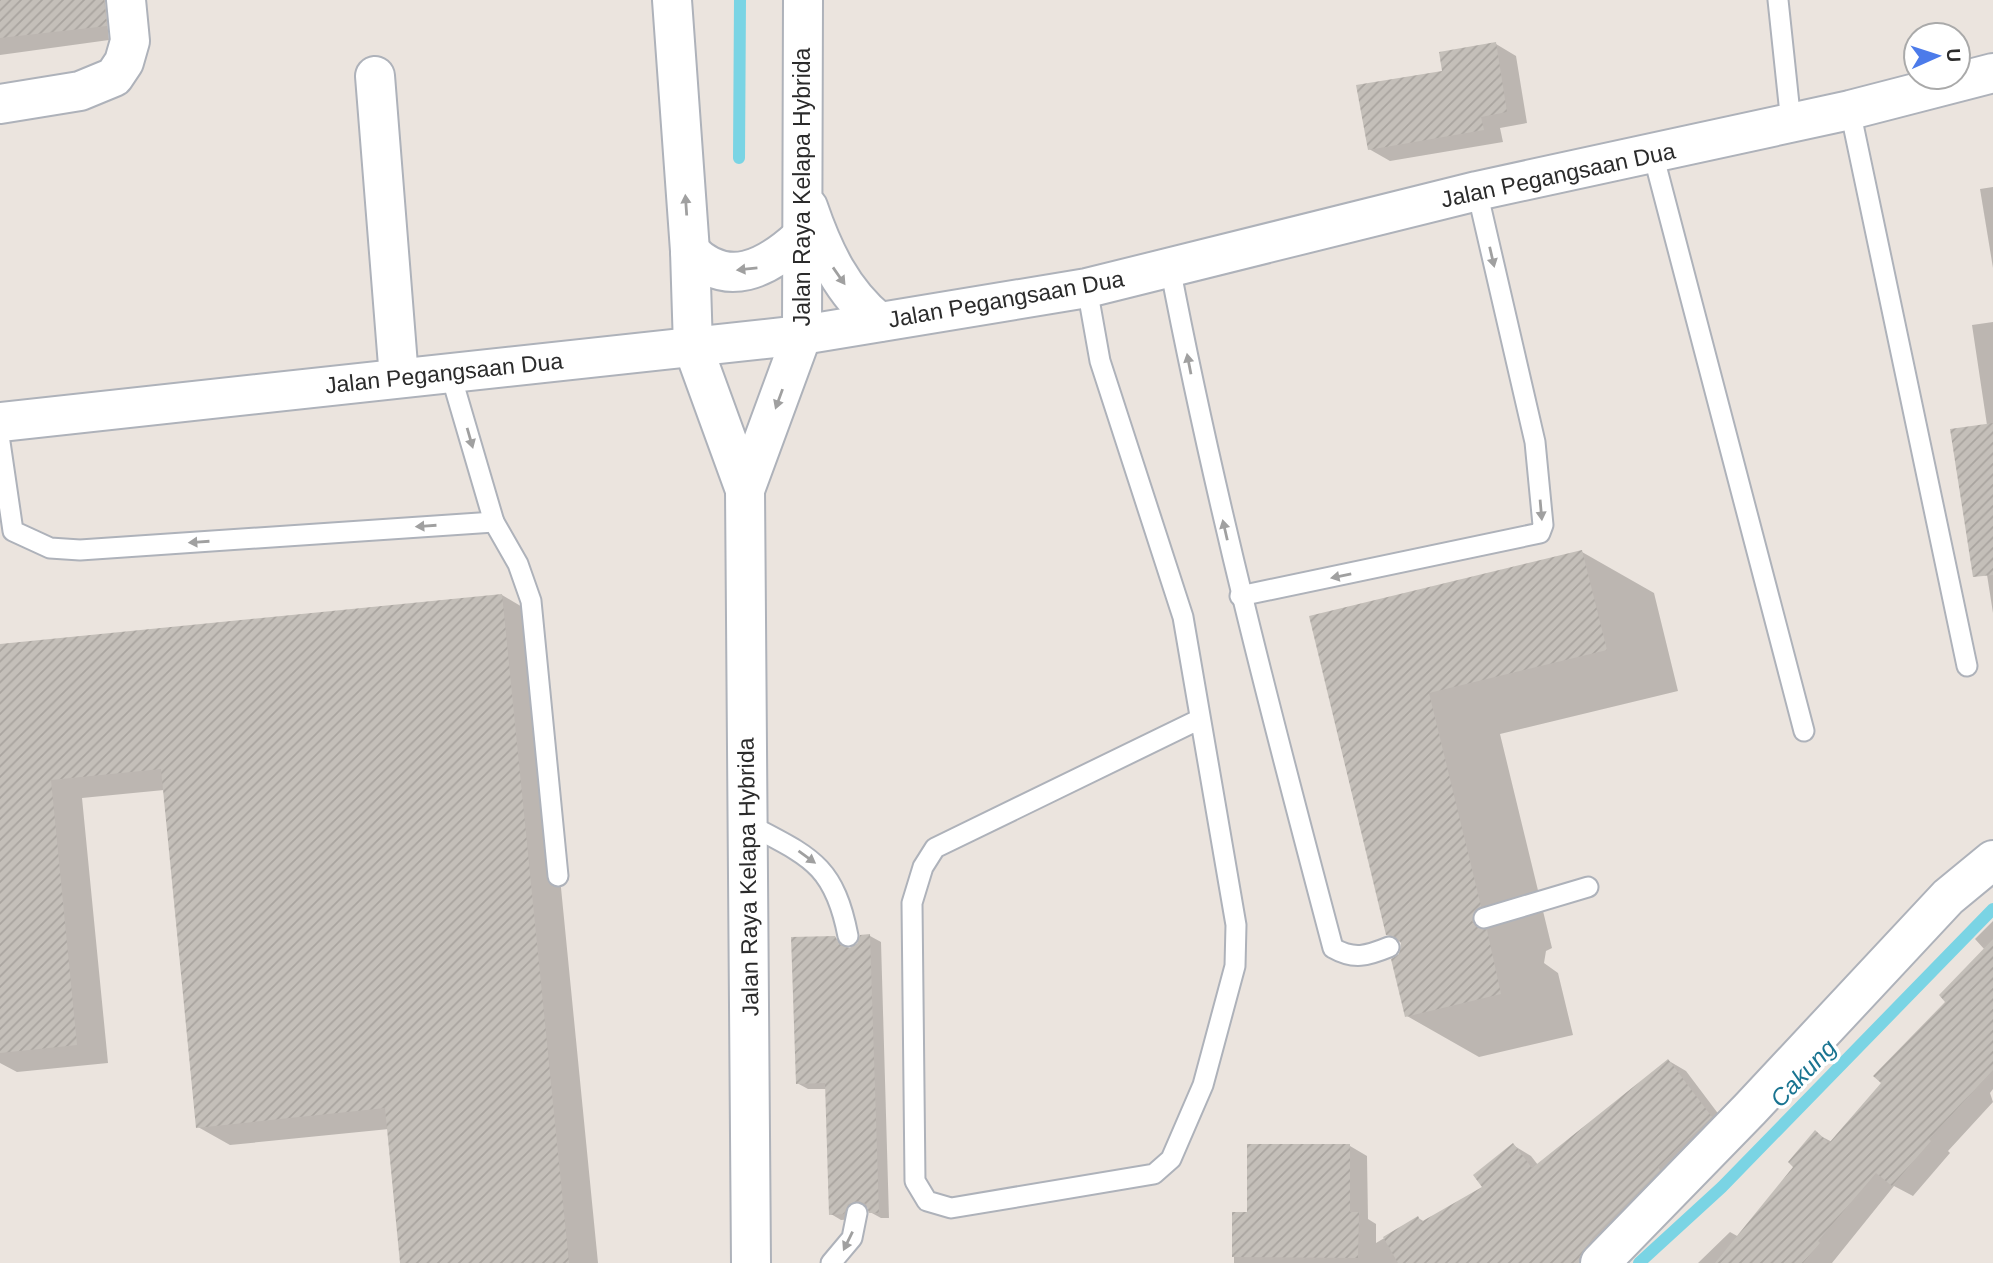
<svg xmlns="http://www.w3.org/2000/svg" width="1993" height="1263" font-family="Arial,sans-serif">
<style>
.shadow{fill:#0003}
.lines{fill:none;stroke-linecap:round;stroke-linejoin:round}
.stream{stroke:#7ad4e4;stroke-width:12}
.building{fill:url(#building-hatch)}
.lane-casing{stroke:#aeb2ba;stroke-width:23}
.street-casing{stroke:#aeb2ba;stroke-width:42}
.secondary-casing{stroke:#aeb2ba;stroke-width:42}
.lane{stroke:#fff;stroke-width:19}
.street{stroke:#fff;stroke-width:38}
.secondary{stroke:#fff;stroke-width:38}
.oneway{fill:#a0a0a0}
.labels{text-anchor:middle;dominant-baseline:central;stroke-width:7;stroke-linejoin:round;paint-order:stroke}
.street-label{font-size:23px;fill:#2b2b2b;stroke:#fff}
.water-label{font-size:24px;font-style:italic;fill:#197491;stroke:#fff}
</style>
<defs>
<pattern id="building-hatch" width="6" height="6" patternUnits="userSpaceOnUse" patternTransform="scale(1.75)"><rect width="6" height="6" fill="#c4bfb9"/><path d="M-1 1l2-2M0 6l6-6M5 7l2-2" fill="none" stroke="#a9a49f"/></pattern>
</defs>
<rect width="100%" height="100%" fill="#ebe4de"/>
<g class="shadow">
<polygon points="0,0 105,0 109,40 0,55"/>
<polygon points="1496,44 1516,56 1527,123 1500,128 1503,142 1390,161 1369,149 1444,72"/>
<polygon points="1993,187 1993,268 1980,189"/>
<polygon points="1993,322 1993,613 1982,543 1987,425 1972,325"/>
<polygon points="1582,552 1654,593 1678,691 1500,734 1552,948 1546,951 1544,963 1558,973 1573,1035 1479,1057 1407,1016 1401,955 1402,943 1387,934 1311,617"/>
<polygon points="502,595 534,614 598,1263 402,1263 389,1129 230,1145 198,1127 164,790 82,798 108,1063 17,1072 0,1063 0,646"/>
<polygon points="1993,921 1993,1089 1990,1093 1993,1102 1948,1151 1950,1153 1913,1196 1894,1186 1832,1263 1698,1263 1730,1232 1739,1237 1796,1167 1815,1133 1832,1142 1884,1083 1985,950 1975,939"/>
<polygon points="870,936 881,942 889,1218 881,1218 870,1212 868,1207 859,1210 855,1219 841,1220 831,1214 827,1089 808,1089 797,1083 835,938 848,949"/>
<polygon points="1669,1061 1686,1071 1729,1128 1599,1263 1234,1263 1234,1214 1249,1214 1350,1146 1367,1156 1368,1219 1376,1224 1376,1243 1418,1218 1425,1222 1485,1187 1513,1145 1531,1156 1538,1165"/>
</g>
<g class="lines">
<g class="stream">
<polyline points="739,158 740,0"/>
<polyline points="1639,1263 1722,1187 1993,909"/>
</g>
</g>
<g class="building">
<polygon points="0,0 104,0 107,26 0,38"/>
<polygon points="1496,42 1507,112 1481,117 1484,130 1368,150 1356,85 1442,71 1439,52"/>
<polygon points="1993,423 1993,575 1973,577 1950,429"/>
<polygon points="1582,550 1607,650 1429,693 1481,906 1475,910 1472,921 1476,927 1487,930 1501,994 1405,1017 1391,959 1399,954 1401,943 1396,937 1386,935 1309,616"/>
<polygon points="502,594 569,1263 400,1263 385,1108 196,1128 161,769 51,780 77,1045 0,1053 0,644"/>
<polygon points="870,934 879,1213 869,1213 866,1204 859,1201 848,1204 844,1214 829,1215 825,1083 796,1084 791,937 835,936 840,945 850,948 857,944 860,935"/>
<polygon points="1993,939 1993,1070 1929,1139 1931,1141 1892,1186 1876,1173 1818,1241 1820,1243 1803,1263 1715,1263 1793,1167 1788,1162 1815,1130 1829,1143 1881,1083 1873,1076 1945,1002 1939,995"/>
<polygon points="1668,1059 1712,1117 1658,1167 1660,1170 1593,1237 1579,1257 1579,1263 1398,1263 1383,1237 1418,1216 1421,1222 1482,1187 1473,1175 1513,1143 1532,1168"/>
<polygon points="1247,1144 1350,1144 1350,1212 1359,1212 1358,1258 1232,1257 1232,1212 1247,1212"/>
</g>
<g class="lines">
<defs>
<g id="lane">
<polyline points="1778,0 1791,123"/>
<polyline points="1850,110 1967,666"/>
<polyline points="1653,154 1804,731"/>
<path d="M1170 267C1214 497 1273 722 1333 948 1354 960 1367 956 1389 947"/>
<polyline points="1087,288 1100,361 1183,617 1236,925 1235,966 1203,1085 1171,1159 1154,1174 951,1208 927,1201 915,1181 912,903 923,867 935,848 1200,719"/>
<polyline points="450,372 494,522 518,564 531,601 558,876"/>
<polyline points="0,442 13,531 50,548 80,550 494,522"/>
<polyline points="1240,596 1540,533 1543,525 1535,442 1477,191"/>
<path d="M748 824C808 856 834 863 848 936"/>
<polyline points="1484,918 1588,887"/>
<polyline points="831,1263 852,1238 857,1213"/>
</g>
<g id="street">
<polyline points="375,76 399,378"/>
<polyline points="0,104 80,91 114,77 124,62 130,41 126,0"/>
<polyline points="1600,1263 1750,1109 1948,897 1993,860"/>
</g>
<g id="secondary">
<polyline points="672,0 690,251 693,347 745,490 751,1263"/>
<path d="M808 207C823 251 842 292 879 322"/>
<path d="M690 251C727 290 767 268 800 238"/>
<polyline points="0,422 802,335 1087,288 1477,191 1850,110 1993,73"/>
<polyline points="745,490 802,335 803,0"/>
</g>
</defs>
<use href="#lane" class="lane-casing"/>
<use href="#street" class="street-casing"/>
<use href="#secondary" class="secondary-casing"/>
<use href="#lane" class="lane"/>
<use href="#street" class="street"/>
<use href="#secondary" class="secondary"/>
</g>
<defs><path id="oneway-solid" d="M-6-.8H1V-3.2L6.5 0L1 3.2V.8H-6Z" transform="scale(1.75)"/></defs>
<g class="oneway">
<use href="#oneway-solid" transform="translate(686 205) rotate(-94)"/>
<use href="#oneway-solid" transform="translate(1492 257) rotate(77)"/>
<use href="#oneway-solid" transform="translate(747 269) rotate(174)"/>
<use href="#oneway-solid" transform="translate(839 276) rotate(55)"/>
<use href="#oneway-solid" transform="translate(1189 364) rotate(-101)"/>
<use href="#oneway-solid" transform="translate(779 399) rotate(110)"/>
<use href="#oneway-solid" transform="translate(470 438) rotate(74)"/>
<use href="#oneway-solid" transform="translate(1541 510) rotate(85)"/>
<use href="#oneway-solid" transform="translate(426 526) rotate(176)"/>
<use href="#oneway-solid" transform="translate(1225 530) rotate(-103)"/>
<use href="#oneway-solid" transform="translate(199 542) rotate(176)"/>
<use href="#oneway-solid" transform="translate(1341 576) rotate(168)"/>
<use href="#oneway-solid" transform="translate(807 857) rotate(36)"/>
<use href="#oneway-solid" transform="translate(848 1241) rotate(116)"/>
</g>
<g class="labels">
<g class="street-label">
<text transform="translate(1558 175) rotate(-12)">Jalan Pegangsaan Dua</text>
<text transform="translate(802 187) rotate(-90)">Jalan Raya Kelapa Hybrida</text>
<text transform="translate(1006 299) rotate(-10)">Jalan Pegangsaan Dua</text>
<text transform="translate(444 373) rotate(-6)">Jalan Pegangsaan Dua</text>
<text transform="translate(748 877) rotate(-91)">Jalan Raya Kelapa Hybrida</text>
</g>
<g class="water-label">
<text transform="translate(1803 1073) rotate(-46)">Cakung</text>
</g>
</g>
<g transform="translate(1937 56) rotate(87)"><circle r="33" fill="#ffffff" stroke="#aaaaaa" stroke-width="2"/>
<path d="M0-5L12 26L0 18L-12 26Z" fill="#4c7bea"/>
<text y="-10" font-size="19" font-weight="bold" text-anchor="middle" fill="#2b2b2b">U</text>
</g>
</svg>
